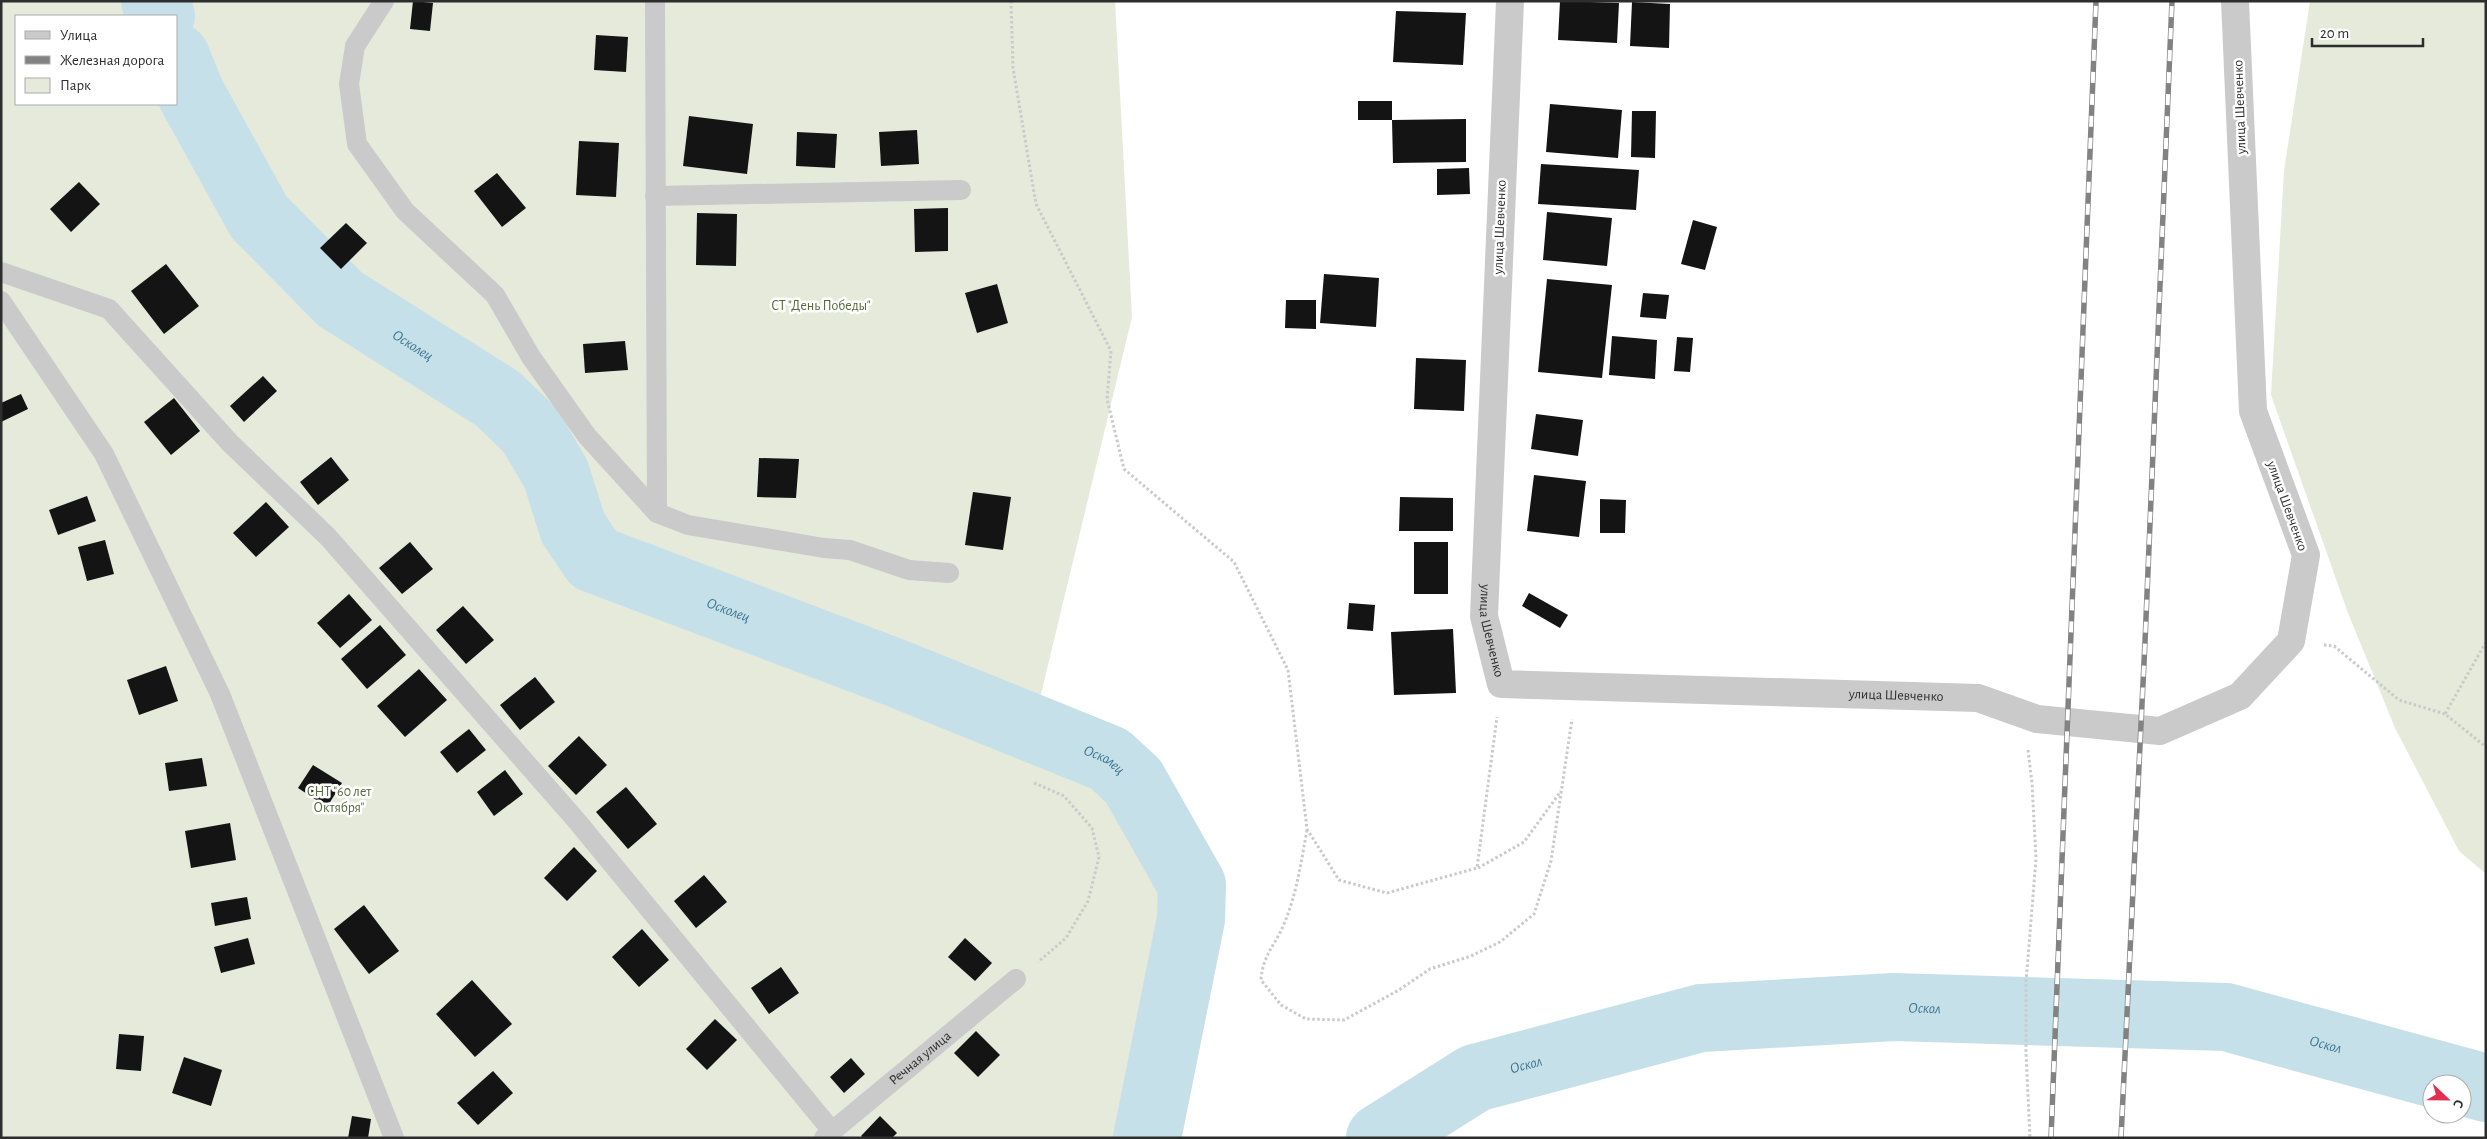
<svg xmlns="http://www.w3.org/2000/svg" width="2487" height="1139" font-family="'Alegreya Sans',sans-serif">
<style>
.green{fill:#e5eada}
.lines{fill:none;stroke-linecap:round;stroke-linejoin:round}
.river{stroke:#c6e0ea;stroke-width:68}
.building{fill:#141414}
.path{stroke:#cacaca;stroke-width:3;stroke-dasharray:2.5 2.5;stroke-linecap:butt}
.service{stroke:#cacaca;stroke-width:20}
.minor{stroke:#cacaca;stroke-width:28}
.rail-casing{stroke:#828282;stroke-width:5.5}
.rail{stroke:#fff;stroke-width:4;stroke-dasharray:11;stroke-linecap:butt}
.labels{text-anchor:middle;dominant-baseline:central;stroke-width:5;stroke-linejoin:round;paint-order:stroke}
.street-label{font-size:14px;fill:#2d2d2d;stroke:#fff}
.park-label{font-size:14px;fill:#54683b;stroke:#fff}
.water-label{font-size:15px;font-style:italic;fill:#3c768e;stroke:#fff}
</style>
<rect width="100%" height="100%" fill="#fff"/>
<g class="green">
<polygon points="1,1 140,1 147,16 16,16 16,104 176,104 176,83 201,139 254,229 333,311 493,412 547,478 583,566 1105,765 1144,812 1184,884 1181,917 1141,1138 1,1138"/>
<polygon points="165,1 1115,1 1132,317 1034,723 599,553 579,526 571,497 544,435 506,393 348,295 266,214 214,124 176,30 176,16 171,16"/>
<polygon points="2310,1 2486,1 2486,874 2459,851 2395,728 2348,613 2271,395 2284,171"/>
</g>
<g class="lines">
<g class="river">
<polyline points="155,1 161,16"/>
<path id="s1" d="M176 57 191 94 259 217 340 299 498 399 530 430 556 474 573 528 594 559 896 673 1109 759 1133 781 1192 885 1191 919 1147 1138"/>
<path id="s2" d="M1380 1138 1475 1078 1701 1018 1894 1007 2226 1017 2486 1088"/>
</g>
</g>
<g class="building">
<polygon points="413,1 433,3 430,31 410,29"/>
<polygon points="1560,1 1619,3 1617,43 1558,40"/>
<polygon points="1632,2 1670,4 1669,48 1630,46"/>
<polygon points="1396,11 1466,13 1463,65 1393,62"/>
<polygon points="596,35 628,37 626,72 594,70"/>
<polygon points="1358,101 1392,101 1392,120 1466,119 1466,162 1393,163 1392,120 1358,120"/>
<polygon points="1550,104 1622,110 1618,158 1546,152"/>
<polygon points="1632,111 1656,111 1655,158 1631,157"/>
<polygon points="689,116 753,124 747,174 683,166"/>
<polygon points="917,130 919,164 881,166 879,132"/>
<polygon points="797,132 837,134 835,168 796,166"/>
<polygon points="579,141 619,143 616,197 576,195"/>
<polygon points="1541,164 1639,170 1636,210 1538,204"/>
<polygon points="1469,168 1470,194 1437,195 1437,169"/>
<polygon points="497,173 526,208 502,227 474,191"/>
<polygon points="79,182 100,204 71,232 50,209"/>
<polygon points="948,208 948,251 915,252 914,209"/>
<polygon points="1547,212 1612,218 1607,266 1543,260"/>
<polygon points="697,213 737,214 736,266 696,265"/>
<polygon points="1693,220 1717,227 1705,270 1681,264"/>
<polygon points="346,223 367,243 341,269 320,248"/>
<polygon points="166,264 199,306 164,334 131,291"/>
<polygon points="1324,274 1379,278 1376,327 1320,323"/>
<polygon points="1547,279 1612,285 1602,378 1538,372"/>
<polygon points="997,284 1008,323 977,333 965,293"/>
<polygon points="1643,293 1669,295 1666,319 1640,317"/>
<polygon points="1286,300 1316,300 1316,329 1285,328"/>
<polygon points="1612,336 1657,340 1655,379 1609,375"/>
<polygon points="1677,337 1693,338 1690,372 1674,371"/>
<polygon points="625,341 628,370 585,373 583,344"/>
<polygon points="1416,358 1466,360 1464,411 1414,409"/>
<polygon points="263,376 277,391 244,422 230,406"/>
<polygon points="21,394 28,409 1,422 1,403"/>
<polygon points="174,398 200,431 171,455 144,422"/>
<polygon points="1536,414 1583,420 1578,456 1531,449"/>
<polygon points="331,457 349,480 318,505 300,482"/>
<polygon points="759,458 799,459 796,498 757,497"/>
<polygon points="1534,475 1586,481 1579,537 1527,531"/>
<polygon points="973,492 1011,497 1003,550 965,545"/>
<polygon points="87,496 96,521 58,535 49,510"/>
<polygon points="1400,497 1453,498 1453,531 1399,531"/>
<polygon points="1600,499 1626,500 1625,533 1600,533"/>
<polygon points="266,502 289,527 256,557 233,533"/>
<polygon points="105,540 114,574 87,581 78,547"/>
<polygon points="410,542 433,569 402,594 379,568"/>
<rect x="1414" y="542" width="34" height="52"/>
<polygon points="1529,593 1568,615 1560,628 1522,606"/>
<polygon points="349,594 372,620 340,648 317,623"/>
<polygon points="1349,603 1375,605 1373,631 1347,629"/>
<polygon points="463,606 494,640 466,664 436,630"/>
<polygon points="380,625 406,655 367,689 341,659"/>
<polygon points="1453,629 1456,693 1394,695 1391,632"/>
<polygon points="166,666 178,701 139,715 127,680"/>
<polygon points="419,669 447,700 405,737 377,706"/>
<polygon points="535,677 555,702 520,730 500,705"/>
<polygon points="469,729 486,750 457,773 440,752"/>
<polygon points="579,736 607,765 576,795 548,766"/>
<polygon points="202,758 207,786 169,791 165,763"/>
<polygon points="313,765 342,783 327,807 298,788"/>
<polygon points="505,770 523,794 494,816 477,792"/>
<polygon points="626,787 657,824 628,849 596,812"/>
<polygon points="230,823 236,860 191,868 185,831"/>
<polygon points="574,847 597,871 567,901 544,878"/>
<polygon points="704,875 727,902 696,928 674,901"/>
<polygon points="247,897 251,919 215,926 211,903"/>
<polygon points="364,905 399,951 369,974 334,929"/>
<polygon points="642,929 669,960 639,987 612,957"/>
<polygon points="248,938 255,964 221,973 214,947"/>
<polygon points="965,938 992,963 975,981 948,957"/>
<polygon points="781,967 799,993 769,1014 751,988"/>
<polygon points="472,980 512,1024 475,1057 436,1014"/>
<polygon points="715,1019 737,1040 707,1070 686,1049"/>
<polygon points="976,1031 1000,1055 978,1077 954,1053"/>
<polygon points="119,1034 144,1036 141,1071 116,1069"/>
<polygon points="184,1057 222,1070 211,1106 172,1093"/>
<polygon points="851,1058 865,1074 844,1093 830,1077"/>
<polygon points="493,1071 513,1093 478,1125 457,1103"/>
<polygon points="352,1116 371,1119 368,1138 348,1138"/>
<polygon points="880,1116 897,1133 892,1138 863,1138 861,1136"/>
</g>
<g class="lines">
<g class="path">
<polyline points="1011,1 1013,68 1036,204 1111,351 1107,399 1124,469 1234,562 1288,670 1307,829 1339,880 1387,893 1477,868 1497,717"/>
<polyline points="2486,642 2445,714 2486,747"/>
<polyline points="2324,645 2334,646 2399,700 2445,714"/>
<polyline points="2028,750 2032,783 2036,859 2026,982 2026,1053 2030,1138"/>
<polyline points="1034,783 1064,796 1092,828 1099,857 1088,901 1066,938 1038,962"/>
<path d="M1307 830C1301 862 1297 893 1284 924 1275 946 1263 954 1261 980L1281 1005 1306 1019 1344 1020 1399 990 1430 969 1471 956 1500 942 1534 914 1551 861 1572 719"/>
<polyline points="1478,868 1524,842 1561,791"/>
</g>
<g class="service">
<polyline points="384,1 355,46 349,84 357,144 405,211 495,295 531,357 587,436 657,513 688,525 824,548 850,550 909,570 949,573"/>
<polyline points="655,1 657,513"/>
<polyline points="655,196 961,190"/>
<polyline points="1,272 109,309 230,443 328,537 576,820 832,1131"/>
<polyline points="1,301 104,454 220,694 394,1138"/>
<path id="s3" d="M824 1138 1016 979"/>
</g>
<path class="minor" id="s4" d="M1510 1 1484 616 1501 684 1978 698 2037 719 2160 731 2240 696 2291 641 2306 555 2253 411 2235 1"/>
<defs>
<g id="rail">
<polyline points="2051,1138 2096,1"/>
<polyline points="2121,1138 2145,642 2172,1"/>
</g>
</defs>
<use href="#rail" class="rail-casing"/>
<use href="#rail" class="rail"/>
</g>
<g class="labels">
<g class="street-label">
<text transform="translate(2240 107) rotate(-92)">улица Шевченко</text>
<text transform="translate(1500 227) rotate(-88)">улица Шевченко</text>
<text transform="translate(2287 506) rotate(70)">улица Шевченко</text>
<text stroke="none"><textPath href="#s4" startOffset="631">улица Шевченко</textPath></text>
<text stroke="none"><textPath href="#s4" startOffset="1081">улица Шевченко</textPath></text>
<text stroke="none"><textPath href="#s3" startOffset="125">Речная улица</textPath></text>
</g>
<g class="park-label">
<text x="821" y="306">СТ "День Победы"</text>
<text x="339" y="792">СНТ "60 лет<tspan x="339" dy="16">Октября"</tspan></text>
</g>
<g class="water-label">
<text stroke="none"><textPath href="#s1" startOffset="382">Осколец</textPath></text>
<text stroke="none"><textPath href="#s1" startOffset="816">Осколец</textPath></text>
<text stroke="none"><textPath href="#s1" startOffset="1221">Осколец</textPath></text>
<text stroke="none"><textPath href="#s2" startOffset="570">Оскол</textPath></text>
<text stroke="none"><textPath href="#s2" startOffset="975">Оскол</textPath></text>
<text stroke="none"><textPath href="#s2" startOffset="165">Оскол</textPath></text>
</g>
</g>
<rect width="2487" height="1139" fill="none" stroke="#2d2d2d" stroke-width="5"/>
<rect x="15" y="15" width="162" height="90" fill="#ffffff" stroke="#ababab"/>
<rect x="25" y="31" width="25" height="8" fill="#cacaca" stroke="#ababab"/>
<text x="60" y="40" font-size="15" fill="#2d2d2d">Улица</text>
<rect x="25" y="56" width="25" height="8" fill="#828282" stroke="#ababab"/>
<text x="60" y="65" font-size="15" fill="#2d2d2d">Железная дорога</text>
<rect x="25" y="78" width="25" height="15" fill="#e5eada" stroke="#ababab"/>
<text x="60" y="90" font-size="15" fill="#2d2d2d">Парк</text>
<g transform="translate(2447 1099) rotate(112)"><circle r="24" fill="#ffffff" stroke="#ababab"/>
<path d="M0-4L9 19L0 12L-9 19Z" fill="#e32f4f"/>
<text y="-8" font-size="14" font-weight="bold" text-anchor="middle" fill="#2d2d2d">С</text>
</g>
<path d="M2312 38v8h111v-8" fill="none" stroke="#2d2d2d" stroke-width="2.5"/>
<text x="2320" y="38" font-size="15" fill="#2d2d2d" stroke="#ffffff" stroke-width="4" paint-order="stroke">20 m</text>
</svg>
